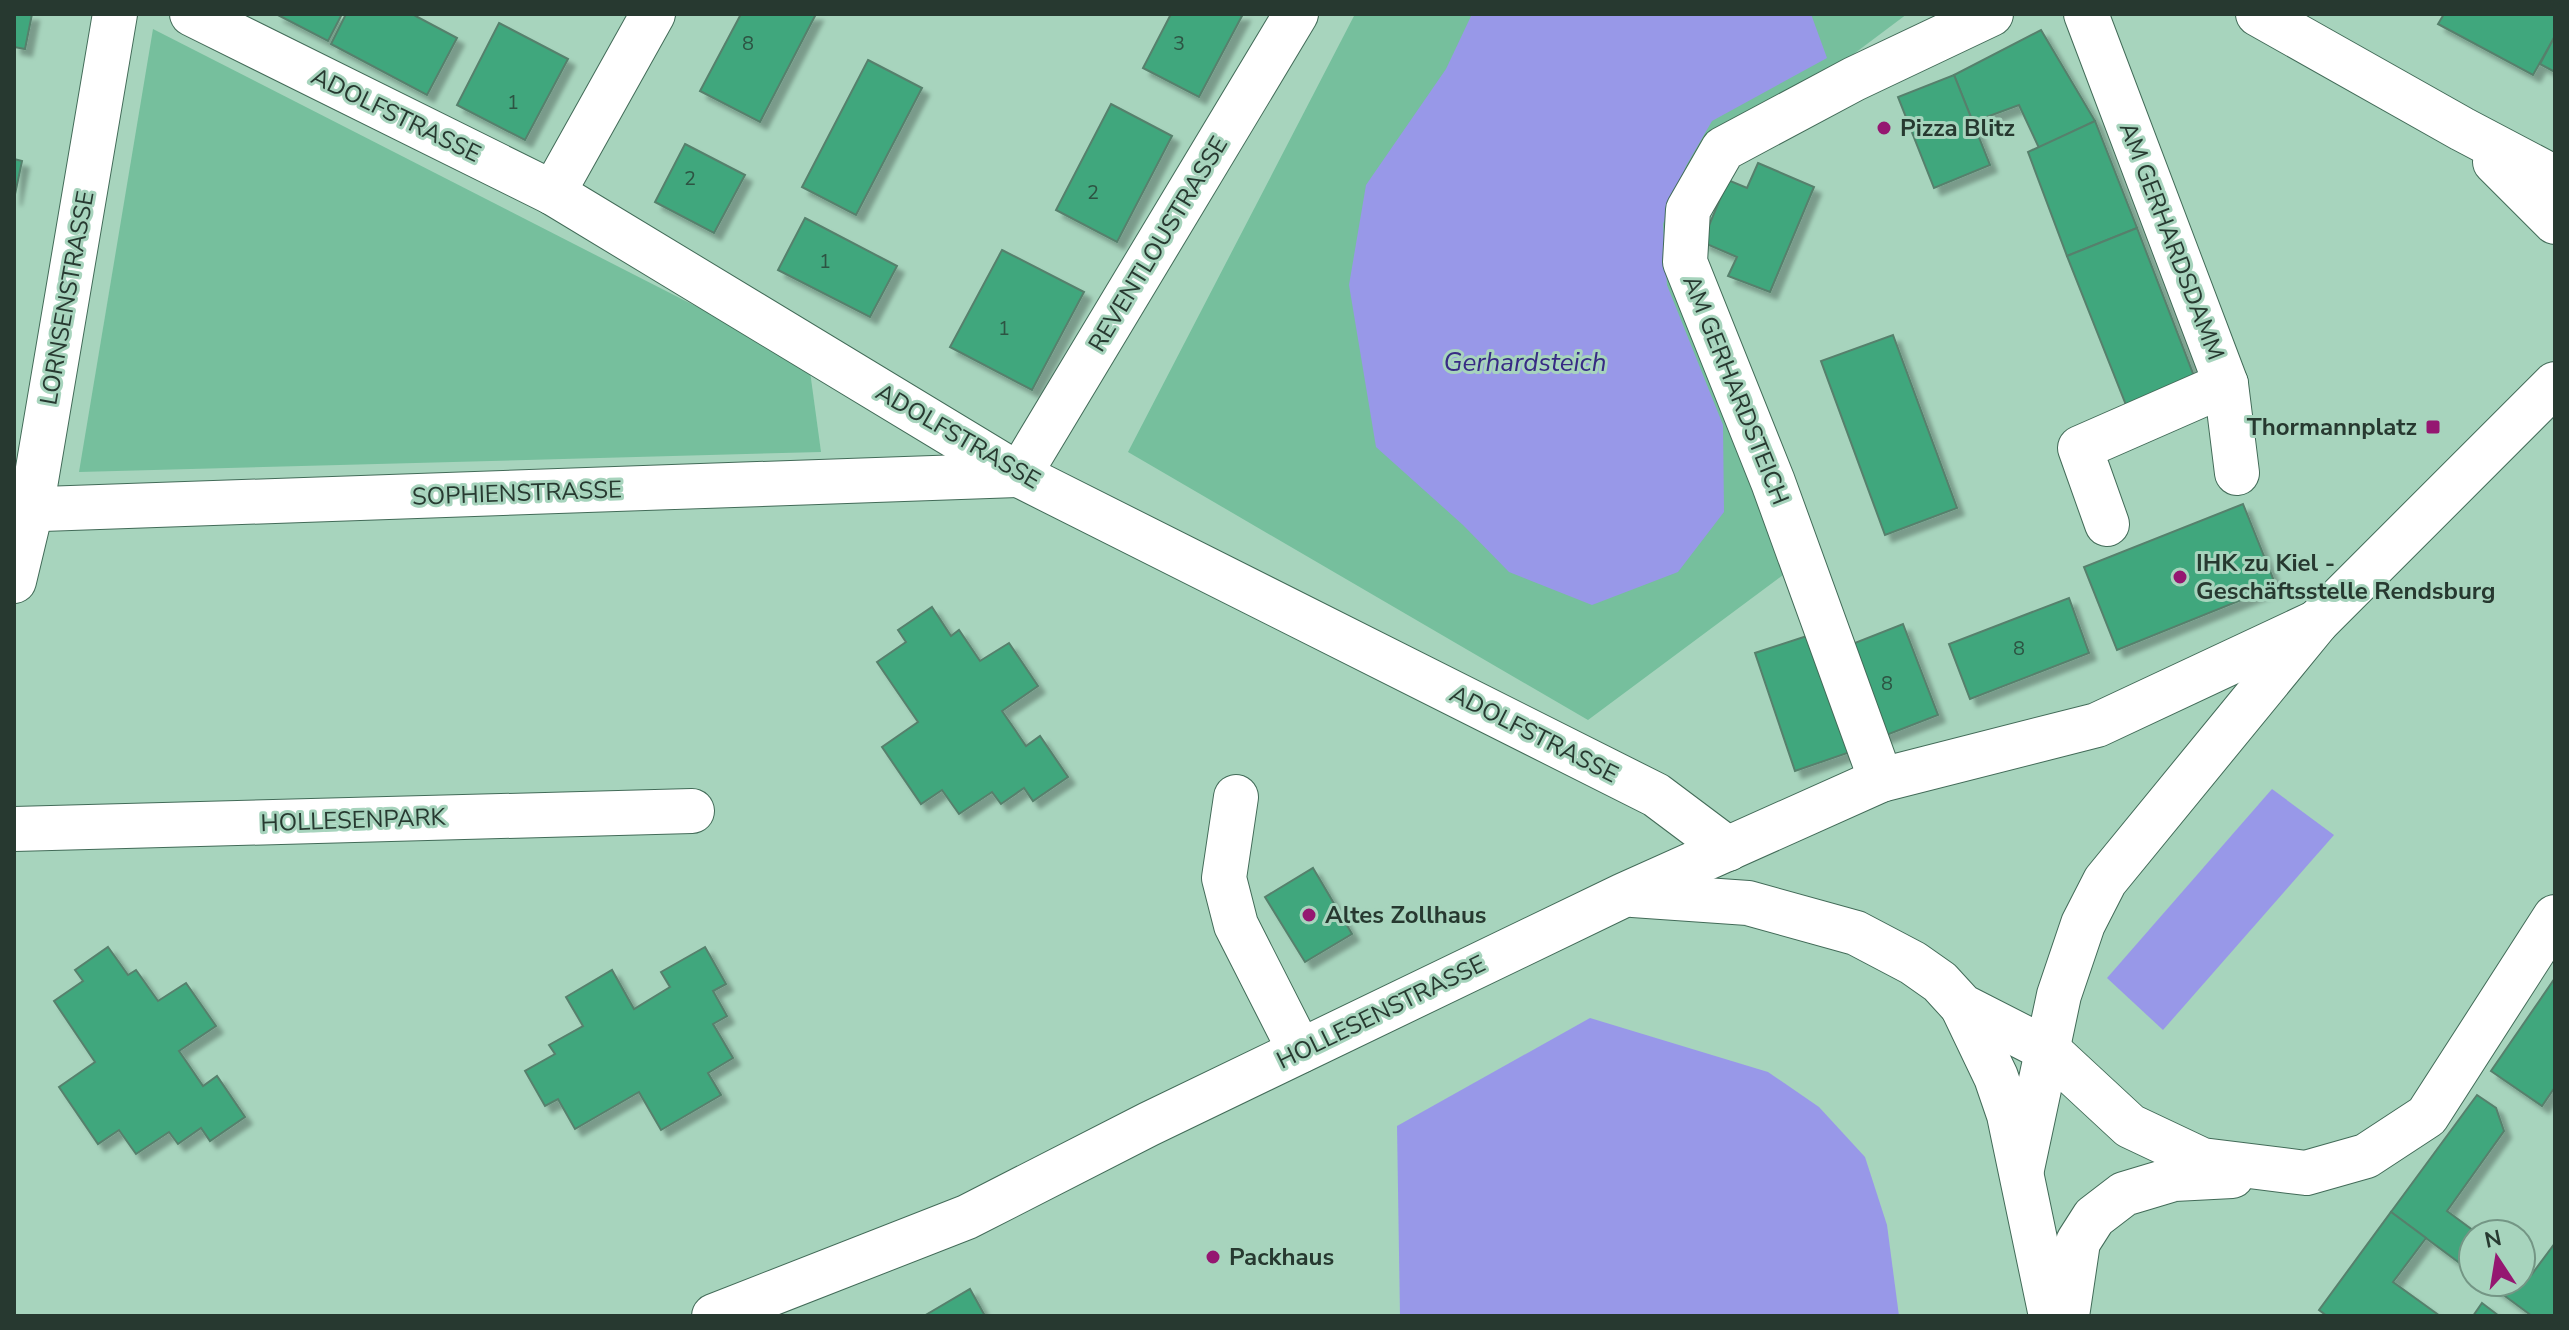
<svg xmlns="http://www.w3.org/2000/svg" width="2569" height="1330" font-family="'Nunito Sans',sans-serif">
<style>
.green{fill:#76bf9d}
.water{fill:#9898e8}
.building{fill:#40a77d;stroke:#56806c;stroke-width:2;filter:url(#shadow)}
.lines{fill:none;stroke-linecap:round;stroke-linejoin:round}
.minor-casing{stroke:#426b58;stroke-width:46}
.major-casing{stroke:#426b58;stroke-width:46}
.minor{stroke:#fff;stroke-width:44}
.major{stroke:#fff;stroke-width:44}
.poi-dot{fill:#951771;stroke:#a7d4bd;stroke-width:3}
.labels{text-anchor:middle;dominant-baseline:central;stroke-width:6;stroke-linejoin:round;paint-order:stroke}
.number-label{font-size:20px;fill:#2d5443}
.street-label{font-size:24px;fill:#273930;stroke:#a7d4bd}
.poi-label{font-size:24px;font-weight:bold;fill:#273930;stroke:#a7d4bd;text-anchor:start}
.water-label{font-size:26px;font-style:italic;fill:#372a84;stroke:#a7d4bd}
</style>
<defs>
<filter id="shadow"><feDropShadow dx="7" dy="7" stdDeviation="2" flood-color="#0004"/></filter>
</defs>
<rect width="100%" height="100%" fill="#a7d4bd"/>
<g class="green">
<polygon points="1355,14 1907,14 1835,68 1679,204 1787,572 1588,720 1128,452"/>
<polygon points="153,29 809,364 821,452 79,472"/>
</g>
<g class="water">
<polygon points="1472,14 1811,14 1827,58 1712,121 1686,166 1663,224 1667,285 1723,425 1724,512 1678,572 1592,605 1509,572 1463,525 1376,447 1349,285 1366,185 1446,69"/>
<polygon points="2272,789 2334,835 2163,1030 2107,978"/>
<polygon points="1590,1018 1768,1072 1819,1107 1865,1157 1887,1225 1899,1316 1400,1316 1397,1126"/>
</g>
<g class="building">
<polygon points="14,14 32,14 25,49 14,47"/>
<polygon points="276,14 342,14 328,41"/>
<polygon points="346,14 412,14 457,38 427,95 331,44"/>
<polygon points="741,14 816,14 760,122 700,91"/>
<polygon points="1171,14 1243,14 1199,97 1143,68"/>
<polygon points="2444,14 2555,14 2555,36 2533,75 2438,24"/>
<polygon points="499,23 568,59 525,140 457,105"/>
<polygon points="2041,30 2095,121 2039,148 2019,105 1973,122 1954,75"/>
<polygon points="2555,36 2555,72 2540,64"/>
<polygon points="868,60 922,88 856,215 802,187"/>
<polygon points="1954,75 1990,165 1934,188 1898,97"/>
<polygon points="1111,104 1172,136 1117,242 1056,210"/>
<polygon points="2095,121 2137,228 2067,256 2028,152"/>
<polygon points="685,144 745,175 714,233 655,202"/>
<polygon points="14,159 22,161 14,199"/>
<polygon points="1758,163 1814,187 1770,292 1728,276 1737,257 1702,242 1728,180 1747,188"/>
<polygon points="805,218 897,266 870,317 778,270"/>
<polygon points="2137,228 2197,384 2128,410 2067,256"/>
<polygon points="1002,250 1084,292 1032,390 950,347"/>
<polygon points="1893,335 1957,508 1885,535 1821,361"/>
<polygon points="2243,504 2276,586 2117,650 2084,567"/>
<polygon points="2069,598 2089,653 1970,699 1949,644"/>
<polygon points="932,607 951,636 959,630 980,661 1009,643 1038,686 1002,711 1026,746 1040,736 1068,777 1033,801 1024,788 1001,804 992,792 959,814 942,790 921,804 882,747 918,722 877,662 906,642 898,630"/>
<polygon points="1903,624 1938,715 1871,741 1837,650"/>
<polygon points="1816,633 1856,750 1795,771 1755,653"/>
<polygon points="1313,868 1352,934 1305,962 1265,897"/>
<polygon points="108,947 128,975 136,970 158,1001 186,983 216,1026 179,1051 203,1086 217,1076 245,1117 210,1141 201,1128 178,1144 169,1132 136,1154 119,1130 98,1144 59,1087 95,1062 54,1001 83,981 75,970"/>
<polygon points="705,947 726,984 713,991 727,1016 713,1024 733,1058 708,1073 721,1095 661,1130 639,1092 575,1129 558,1099 545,1106 525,1071 555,1054 549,1045 583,1026 566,997 612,970 634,1009 670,987 661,972"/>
<polygon points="2555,978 2555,1087 2542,1106 2491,1071"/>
<polygon points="2477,1095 2496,1108 2504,1131 2447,1211 2478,1234 2473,1234 2473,1273 2391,1212"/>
<polygon points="2391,1212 2426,1238 2393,1282 2440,1316 2327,1316 2319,1310"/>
<polygon points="2555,1243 2555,1316 2532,1316 2486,1282 2521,1282 2521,1266 2532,1274"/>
<polygon points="970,1289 985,1316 924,1316"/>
<polygon points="2482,1303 2499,1316 2473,1316"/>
</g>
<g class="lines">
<defs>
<g id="minor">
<polyline points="192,14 553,193 1019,475 1656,795 1728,849"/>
<polyline points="2086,14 2226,384 2237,473"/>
<polyline points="553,193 653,14"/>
<polyline points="1019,475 1296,14"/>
<polyline points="14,510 1019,475"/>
<polyline points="2107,524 2080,448 2226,384"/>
<polyline points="14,581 31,510 115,14"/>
<polyline points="1881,780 1773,482 1685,262 1688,210 1723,149 1854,79 1991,14"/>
<polyline points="1236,797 1224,878 1236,925 1300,1051"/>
<polyline points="14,829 692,811"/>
</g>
<g id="major">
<polyline points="2258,14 2462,129 2555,178"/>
<polyline points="2495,162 2555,222"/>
<polyline points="1633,895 1748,903 1856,933 1913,963 1940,982 1962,1006 2048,1050 2130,1126 2202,1160 2306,1173 2366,1156 2427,1116 2555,917"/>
<polyline points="1962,1006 1996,1077 2009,1115 2051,1316"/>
<polyline points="2022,1169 2059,995 2083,924 2105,881 2317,622 2555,384"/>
<polyline points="714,1316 967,1217 1149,1124 1624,895 1881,780 2097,725 2317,622"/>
<polyline points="2067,1316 2078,1242 2094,1217 2124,1194 2174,1179 2232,1176"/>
</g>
</defs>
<use href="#minor" class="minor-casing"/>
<use href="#major" class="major-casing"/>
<use href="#minor" class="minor"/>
<use href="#major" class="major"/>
</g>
<g class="poi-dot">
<circle cx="1884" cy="128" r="8"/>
<rect x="2425" y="419" width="16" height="16" rx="4"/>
<circle cx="2180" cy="577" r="8"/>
<circle cx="1309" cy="915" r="8"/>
<circle cx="1213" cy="1257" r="8"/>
</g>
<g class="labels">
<g class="number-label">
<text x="748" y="43">8</text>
<text x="1179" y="43">3</text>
<text x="513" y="102">1</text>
<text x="690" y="178">2</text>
<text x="1093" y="192">2</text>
<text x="825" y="261">1</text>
<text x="1004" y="328">1</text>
<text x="2019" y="648">8</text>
<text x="1887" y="683">8</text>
</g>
<g class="street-label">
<text transform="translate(396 115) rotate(26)">ADOLFSTRASSE</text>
<text transform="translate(2172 241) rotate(69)">AM GERHARDSDAMM</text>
<text transform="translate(1158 244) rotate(-59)">REVENTLOUSTRASSE</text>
<text transform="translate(67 298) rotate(-80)">LORNSENSTRASSE</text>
<text transform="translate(1736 390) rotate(68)">AM GERHARDSTEICH</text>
<text transform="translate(958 436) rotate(30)">ADOLFSTRASSE</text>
<text transform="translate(517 493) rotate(-2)">SOPHIENSTRASSE</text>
<text transform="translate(1534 734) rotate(27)">ADOLFSTRASSE</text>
<text transform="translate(353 820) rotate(-2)">HOLLESENPARK</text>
<text transform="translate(1381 1012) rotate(-26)">HOLLESENSTRASSE</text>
</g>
<g class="poi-label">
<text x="1900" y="128">Pizza Blitz</text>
<text x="2417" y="427" text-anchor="end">Thormannplatz</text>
<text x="2196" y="563">IHK zu Kiel -<tspan x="2196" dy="28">Geschäftsstelle Rendsburg</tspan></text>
<text x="1325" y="915">Altes Zollhaus</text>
<text x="1229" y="1257">Packhaus</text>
</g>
<g class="water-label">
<text x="1525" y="362">Gerhardsteich</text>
</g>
</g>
<rect width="2569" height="1330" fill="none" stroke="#273930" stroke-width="32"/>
<g transform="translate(2497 1258) rotate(348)"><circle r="38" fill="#a7d4bd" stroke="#749685" stroke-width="2"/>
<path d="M0-6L14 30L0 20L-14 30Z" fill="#951771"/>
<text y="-12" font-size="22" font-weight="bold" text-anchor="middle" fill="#273930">N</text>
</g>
</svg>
